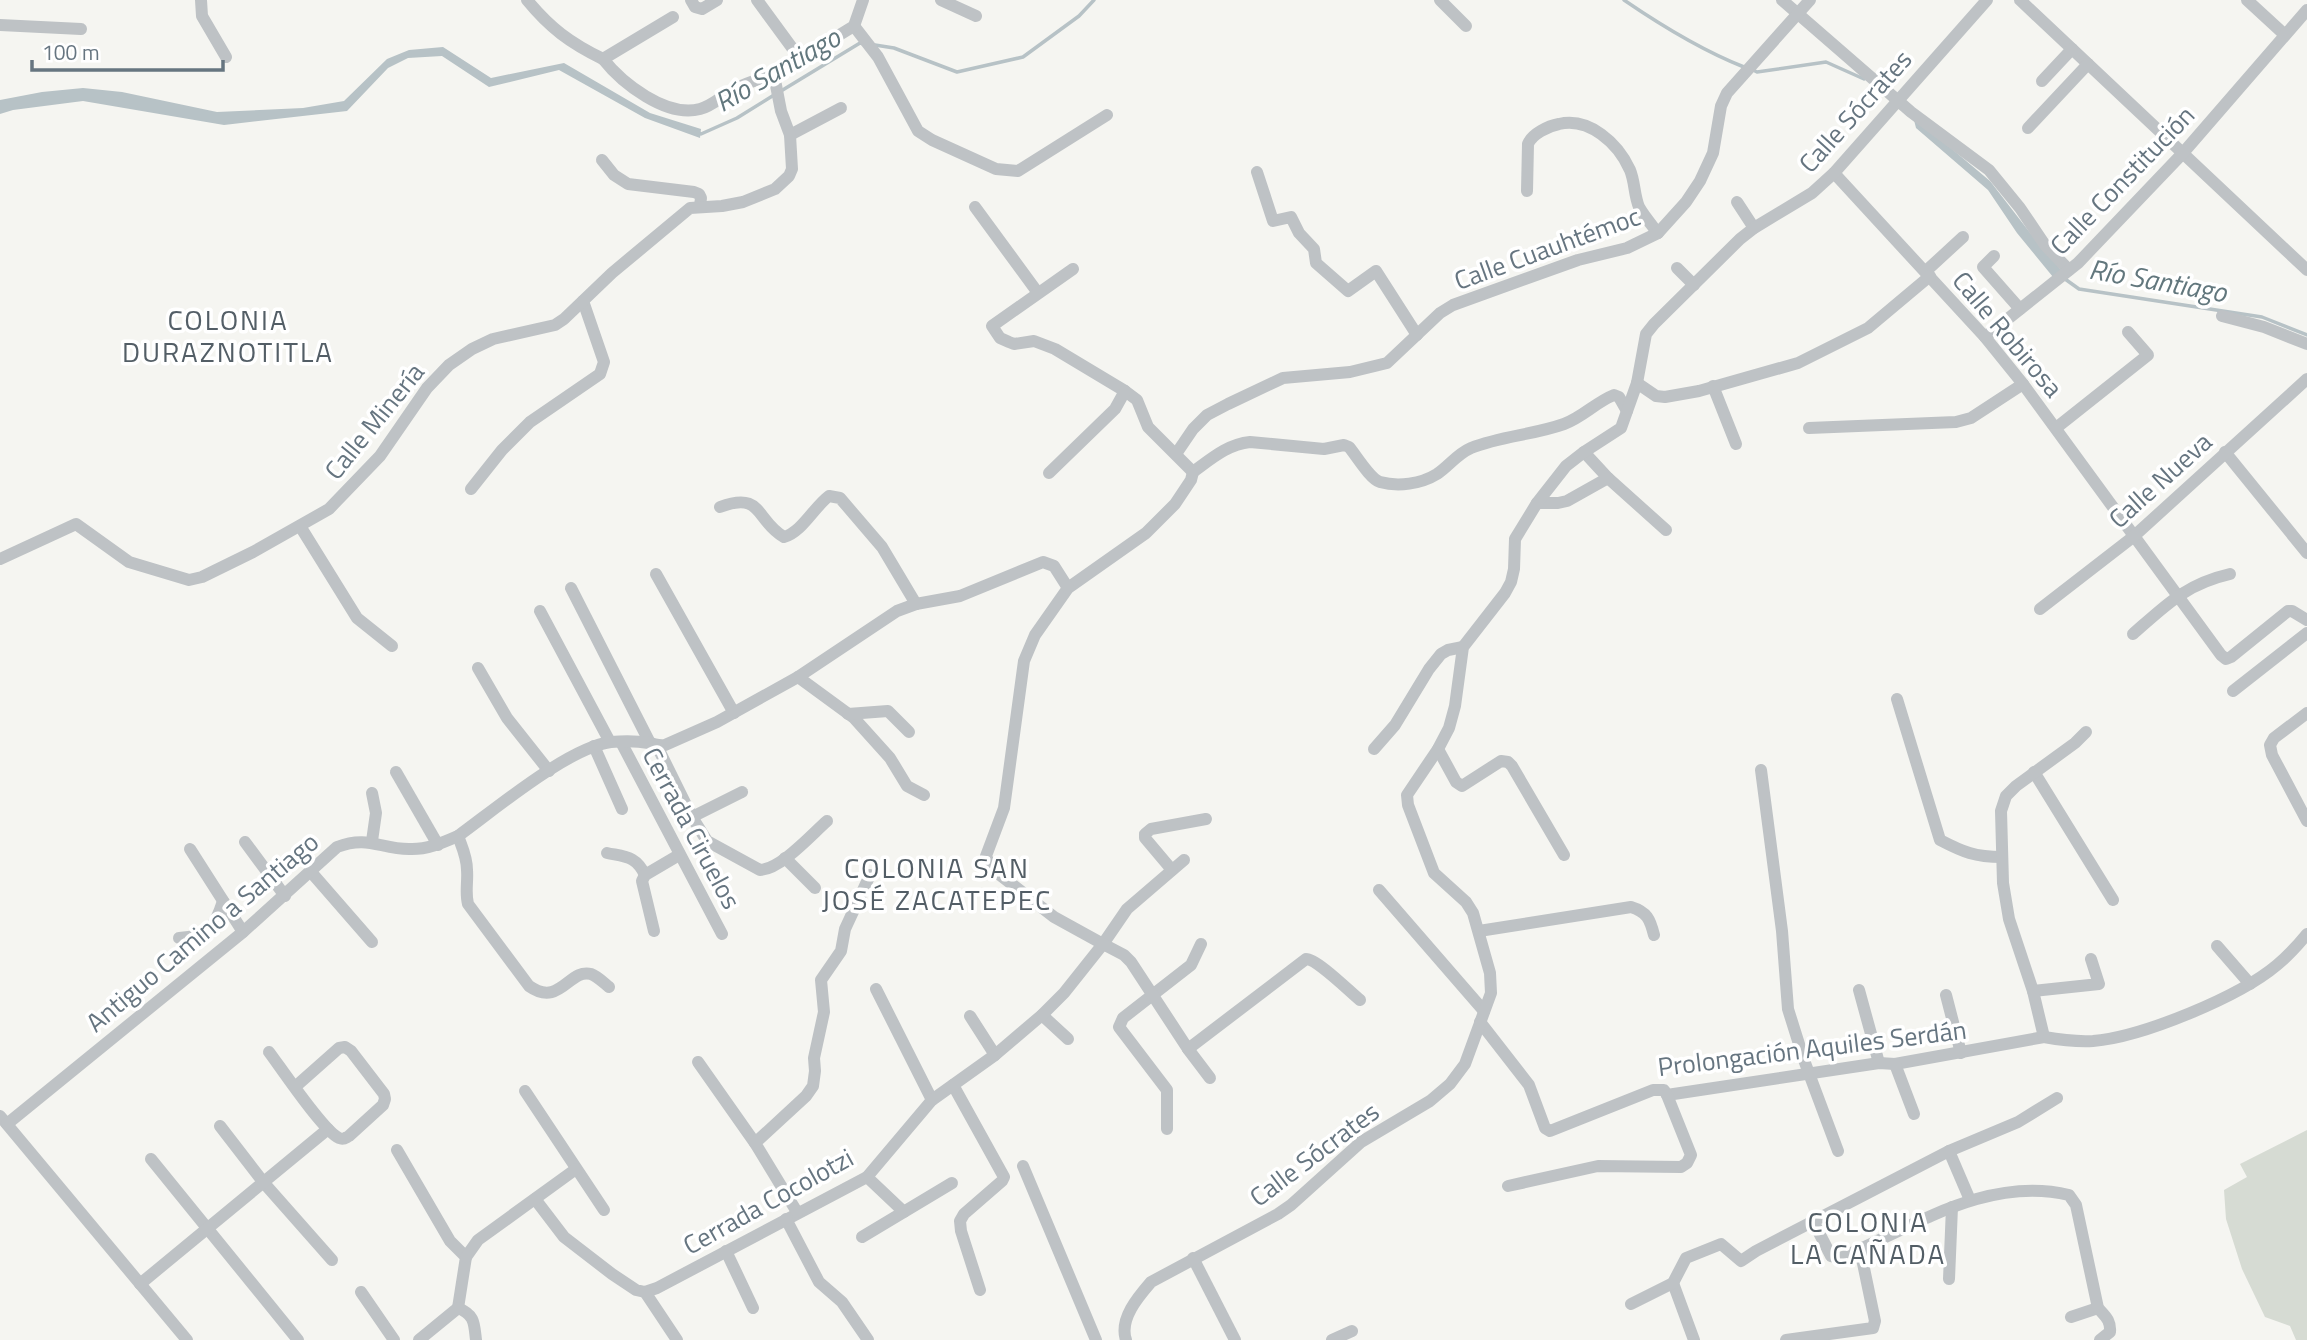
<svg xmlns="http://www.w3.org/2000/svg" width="2307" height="1340" font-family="'Titillium Web',sans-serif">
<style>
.green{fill:#d6dbd3}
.water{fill:#b7c2c6}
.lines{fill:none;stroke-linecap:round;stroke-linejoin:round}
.stream{stroke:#b7c2c6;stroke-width:3.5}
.street{stroke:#bec2c5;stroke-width:12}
.labels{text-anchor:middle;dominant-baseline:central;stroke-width:7;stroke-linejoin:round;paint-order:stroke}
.street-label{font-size:26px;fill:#667580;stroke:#fff}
.water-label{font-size:28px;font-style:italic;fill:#62777d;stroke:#fff}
.neighbourhood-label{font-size:28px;letter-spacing:2px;fill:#535e66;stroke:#fff}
</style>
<rect width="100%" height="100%" fill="#f5f5f1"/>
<polygon class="green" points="2307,1130 2307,1340 2296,1340 2290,1326 2265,1317 2242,1269 2226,1219 2224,1190 2247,1177 2240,1164"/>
<g class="water">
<polygon points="443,47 491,78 564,63 650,113 701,129 700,138 645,118 559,70 489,87 442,56 408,58 388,68 347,111 224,125 83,101 13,110 0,114 0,100 42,92 83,88 122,92 217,112 303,108 344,101 387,59 409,50"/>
<polygon points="1914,120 1921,123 1990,181 2031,234 2062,271 2053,277 2017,233 1988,190 1916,128"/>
</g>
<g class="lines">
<g class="stream">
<path d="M1624 0C1662 26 1701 50 1744 67"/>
<polyline points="875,45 894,48 957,72 1023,57 1079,16 1094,0"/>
<polyline points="1751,69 1757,72 1826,62 1864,79"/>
<polyline points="781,91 860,43 864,44"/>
<polyline points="697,132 701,134 737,118 774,95"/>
<polyline points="2065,279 2079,289 2262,317 2307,335"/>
</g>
<g class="street">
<polyline points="201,0 202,16 226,57"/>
<path d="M527 0C550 28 570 43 603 59"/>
<polyline points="691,0 695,7 702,9 717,0"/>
<polyline points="757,0 801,60"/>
<polyline points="941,0 976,16"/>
<polyline points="1440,0 1466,26"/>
<polyline points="1782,0 1911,112 1989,170 2020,208 2045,245 2069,270"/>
<polyline points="2020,0 2307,270"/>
<polyline points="2247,0 2285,35"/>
<path d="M673 17 603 59C622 83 666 118 700 109 712 106 722 96 733 90 746 83 759 79 774 75"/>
<polyline points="0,25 81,29"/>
<polyline points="854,26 878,57 918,131 932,140 996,169 1018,171 1107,115"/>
<polyline points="2042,81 2072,49"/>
<polyline points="2028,128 2088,64"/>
<polyline points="790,135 841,108"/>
<polyline points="602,160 614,175 628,184 694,192 699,194 701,198 700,206"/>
<polyline points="1257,172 1273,221 1291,217 1299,233 1314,249 1316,263 1348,291 1376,271 1417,335"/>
<polyline points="1834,173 1985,337 2023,384 2221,655 2226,659 2231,657 2288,611 2292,611 2307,620"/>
<path d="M1527 191 1528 144C1532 134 1548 126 1559 124 1589 117 1618 143 1630 170 1635 182 1634 195 1639 207 1644 216 1651 224 1658 233"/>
<polyline points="1737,202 1754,228"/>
<polyline points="975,207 1038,293"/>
<polyline points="1994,256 1983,267 2020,309"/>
<polyline points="1677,268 1694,285"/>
<polyline points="1073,269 992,326 1000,338 1009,342 1014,344 1034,341 1055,349 1125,391 1137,400 1148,427 1193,472"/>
<polyline points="1926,271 1963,237"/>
<polyline points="2222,316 2264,327 2307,344"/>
<polyline points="1985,337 2078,263 2183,153 2307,10"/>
<polyline points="1637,383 1656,396 1665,397 1699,391 1798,363 1868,328 1930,276"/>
<polyline points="1713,386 1736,444"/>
<polyline points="1809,428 1956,422 1971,418 2023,384"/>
<polyline points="2056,428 2148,355 2128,332"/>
<polyline points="1584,452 1608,478 1666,530"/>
<polyline points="2225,452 2307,553"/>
<polyline points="1176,454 1193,429 1207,415 1228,404 1283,378 1350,372 1387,363 1440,313 1453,305 1578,260 1627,248 1658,233 1686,202 1700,181 1713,153 1721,106 1727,93 1810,0"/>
<path d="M1193 472C1211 459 1228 444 1250 442L1324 449 1344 445 1349 447C1356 455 1370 479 1380 482 1398 487 1421 484 1437 474 1449 466 1457 454 1471 448 1501 436 1533 435 1564 424 1583 417 1596 402 1614 395L1619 397 1627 411"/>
<polyline points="1049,473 1115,409 1125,391"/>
<polyline points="471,489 502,450 530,422 600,374 604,362 583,301"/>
<polyline points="1537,503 1558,503 1567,501 1608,478"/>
<path d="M720 507C763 491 755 520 784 537 802 532 814 507 829 496L840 498 882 547 916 604"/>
<polyline points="300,526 357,618 392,646"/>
<polyline points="0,559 76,524 129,562 189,580 202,577 253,552 329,509 380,456 427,388 449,365 472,349 493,339 555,325 564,319 612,273 690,208 722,206 743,202 775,189 789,176 792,169 790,135 781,111 774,75 854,26 863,0"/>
<polyline points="656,574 734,713"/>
<polyline points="571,588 650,743"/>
<polyline points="2040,609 2133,537 2307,379"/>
<polyline points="540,611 610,742"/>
<path d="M2133 634C2166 605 2186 584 2230 574"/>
<polyline points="478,668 507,718 549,771"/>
<polyline points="798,677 854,718 890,758 907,786 924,795"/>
<polyline points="2233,691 2307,633"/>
<path d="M1897 699 1940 840C1963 852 1975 857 2002 857"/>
<polyline points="2307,713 2274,738 2270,745 2272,755 2307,821"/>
<polyline points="848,714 888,711 909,732"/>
<polyline points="621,742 722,934"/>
<polyline points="594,746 622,809"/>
<path d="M657 746 692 817 707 841 760 870C781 869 811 835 827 821"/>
<polyline points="1374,749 1395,725 1429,669 1441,654 1448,650 1463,647"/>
<polyline points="1438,749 1456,782 1462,786 1501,761 1508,762 1512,766 1564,855"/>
<polyline points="1761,770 1782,931 1788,1009 1804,1060 1838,1151"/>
<polyline points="396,772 438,845"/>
<polyline points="2034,772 2113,900"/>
<polyline points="372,793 376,813 372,841"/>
<polyline points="692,817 742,792"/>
<path d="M458 836C462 847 467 857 467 870 468 882 465 892 468 904L529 986C560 1008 569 968 591 974 597 976 604 983 609 987"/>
<polyline points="245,842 285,896"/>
<polyline points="190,849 243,932"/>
<path d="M607 853C626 857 636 856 645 875"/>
<polyline points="785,858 815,888"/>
<polyline points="1184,860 1127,909 1103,944 1054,917 991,868 986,856 1004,808 1024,661 1035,635 1068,588 1146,533 1175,504 1191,480 1193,472"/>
<polyline points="1172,870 1145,838 1145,834 1151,829 1206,819"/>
<polyline points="311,872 372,942"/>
<polyline points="1379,890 1484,1011"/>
<polyline points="654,931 642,881 645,875 679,855"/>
<path d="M1479 931 1631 907C1647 912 1650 919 1654 935"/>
<path d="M179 938C209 936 214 929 223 901"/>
<polyline points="2217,946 2250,984"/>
<polyline points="876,989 932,1100"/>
<polyline points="1859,990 1879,1063"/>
<polyline points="2033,991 2099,984 2091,959"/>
<polyline points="1946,995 1961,1053"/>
<polyline points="1042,1015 1068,1039"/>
<polyline points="970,1016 995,1055"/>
<path d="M1480 1022 1529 1085 1545 1128 1550 1131 1653 1090H1664L1667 1095 1879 1063 1895 1064 2044 1037C2061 1040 2076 1042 2093 1041 2142 1037 2239 997 2277 965 2288 956 2298 945 2307 934"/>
<polyline points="2044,1037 2033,991 2009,919 2003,883 2001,811 2006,796 2016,786 2075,743 2086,732"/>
<polyline points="1188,1049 1210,1078"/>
<path d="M269 1052C281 1068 324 1132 339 1138 344 1140 345 1138 349 1136L383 1105 385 1099 384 1094 351 1051 345 1047 339 1048 295 1087"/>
<polyline points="698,1062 755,1143"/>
<polyline points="1895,1064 1914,1114"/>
<polyline points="953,1085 1004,1177 1002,1181 964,1214 960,1221 961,1231 980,1290"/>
<polyline points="525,1091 604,1210"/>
<polyline points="0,1116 187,1340"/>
<path d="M7 1124 243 932 337 847C368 835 380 849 409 849 426 850 442 843 458 836 494 810 569 747 611 742 622 741 638 741 649 743 656 744 658 746 665 745L717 722 798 677 897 611 916 604 960 596 1043 562 1054 566 1068 588"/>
<polyline points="220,1126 264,1183 332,1260"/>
<polyline points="1167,1129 1167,1090 1119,1027 1123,1018 1191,965 1201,944"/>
<polyline points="397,1150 450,1241 466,1257 458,1308"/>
<polyline points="1949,1151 1970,1200"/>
<polyline points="151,1159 298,1340"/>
<polyline points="1023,1166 1096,1340"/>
<polyline points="867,1177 904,1212"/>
<polyline points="1508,1186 1598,1166 1681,1167 1687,1163 1691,1155 1667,1095"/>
<path d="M535 1199 564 1237 612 1274 636 1290 645 1292 657 1288 867 1177 932 1100 995 1055 1042 1015 1064 993 1103 944 1124 955 1131 962 1188 1049 1306 959C1317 959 1349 991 1360 1000"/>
<polyline points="797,1212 755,1143 806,1096 813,1086 815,1071 814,1058 824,1012 821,980 841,951 845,929 870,875"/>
<polyline points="786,1219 819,1282 842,1302 868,1340"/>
<polyline points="1813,1221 1831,1256 1841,1258 1860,1249"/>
<polyline points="862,1237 952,1183"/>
<polyline points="726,1251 753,1308"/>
<polyline points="466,1257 478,1240 576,1169"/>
<polyline points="1193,1258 1235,1340"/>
<polyline points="1949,1279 1952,1207"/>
<polyline points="1673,1283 1694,1340"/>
<polyline points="140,1284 328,1129"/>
<polyline points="361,1292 394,1340"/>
<polyline points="645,1292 677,1340"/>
<polyline points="1631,1304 1673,1283 1686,1258 1721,1244 1741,1261 1756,1251 1949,1151 2018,1122 2057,1098"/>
<path d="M458 1308C475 1315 474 1323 476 1340"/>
<polyline points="2071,1317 2098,1308"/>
<polyline points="419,1340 458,1308"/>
<path d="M1126 1340C1119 1319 1138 1297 1151 1282L1278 1214 1291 1205 1361 1142 1430 1101 1450 1084 1465 1064 1491 993 1490 973 1473 913 1466 902 1434 873 1408 805 1407 795 1438 749 1449 728 1455 706 1463 647 1505 593 1511 582 1514 569 1515 539 1537 503 1566 466 1584 452 1621 428 1637 383 1646 334 1654 324 1740 239 1754 228 1812 193 1834 173 1987 0"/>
<polyline points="1332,1340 1352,1331"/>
<path d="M1786 1340 1873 1328 1875 1321 1860 1249C1926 1219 1994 1177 2069 1195L2076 1205 2098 1308C2105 1316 2111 1320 2110 1332L2100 1340"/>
</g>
</g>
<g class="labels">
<g class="street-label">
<text transform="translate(1855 111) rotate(-48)">Calle Sócrates</text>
<text transform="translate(2122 180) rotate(-46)">Calle Constitución</text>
<text transform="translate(1547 248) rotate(-20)">Calle Cuauhtémoc</text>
<text transform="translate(2008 334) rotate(50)">Calle Robirosa</text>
<text transform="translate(374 421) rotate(-51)">Calle Minería</text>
<text transform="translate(2160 480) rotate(-42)">Calle Nueva</text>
<text transform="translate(692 828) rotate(62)">Cerrada Ciruelos</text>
<text transform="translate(202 932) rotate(-40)">Antiguo Camino a Santiago</text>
<text transform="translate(1812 1048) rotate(-7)">Prolongación Aquiles Serdán</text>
<text transform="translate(1314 1154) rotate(-37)">Calle Sócrates</text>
<text transform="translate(768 1201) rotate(-29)">Cerrada Cocolotzi</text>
</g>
<g class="water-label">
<text transform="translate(777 69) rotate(-30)">Río Santiago</text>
<text transform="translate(2158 280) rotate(10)">Río Santiago</text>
</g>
<g class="neighbourhood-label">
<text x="228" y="319">COLONIA<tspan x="228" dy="32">DURAZNOTITLA</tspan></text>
<text x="937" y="867">COLONIA SAN<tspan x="937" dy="32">JOSÉ ZACATEPEC</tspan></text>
<text x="1868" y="1221">COLONIA<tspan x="1868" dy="32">LA CAÑADA</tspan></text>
</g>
</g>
<path d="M32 60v10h191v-10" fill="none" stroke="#667580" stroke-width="3.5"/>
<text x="42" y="60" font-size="21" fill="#667580" stroke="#ffffff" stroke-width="5" paint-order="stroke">100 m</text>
</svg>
